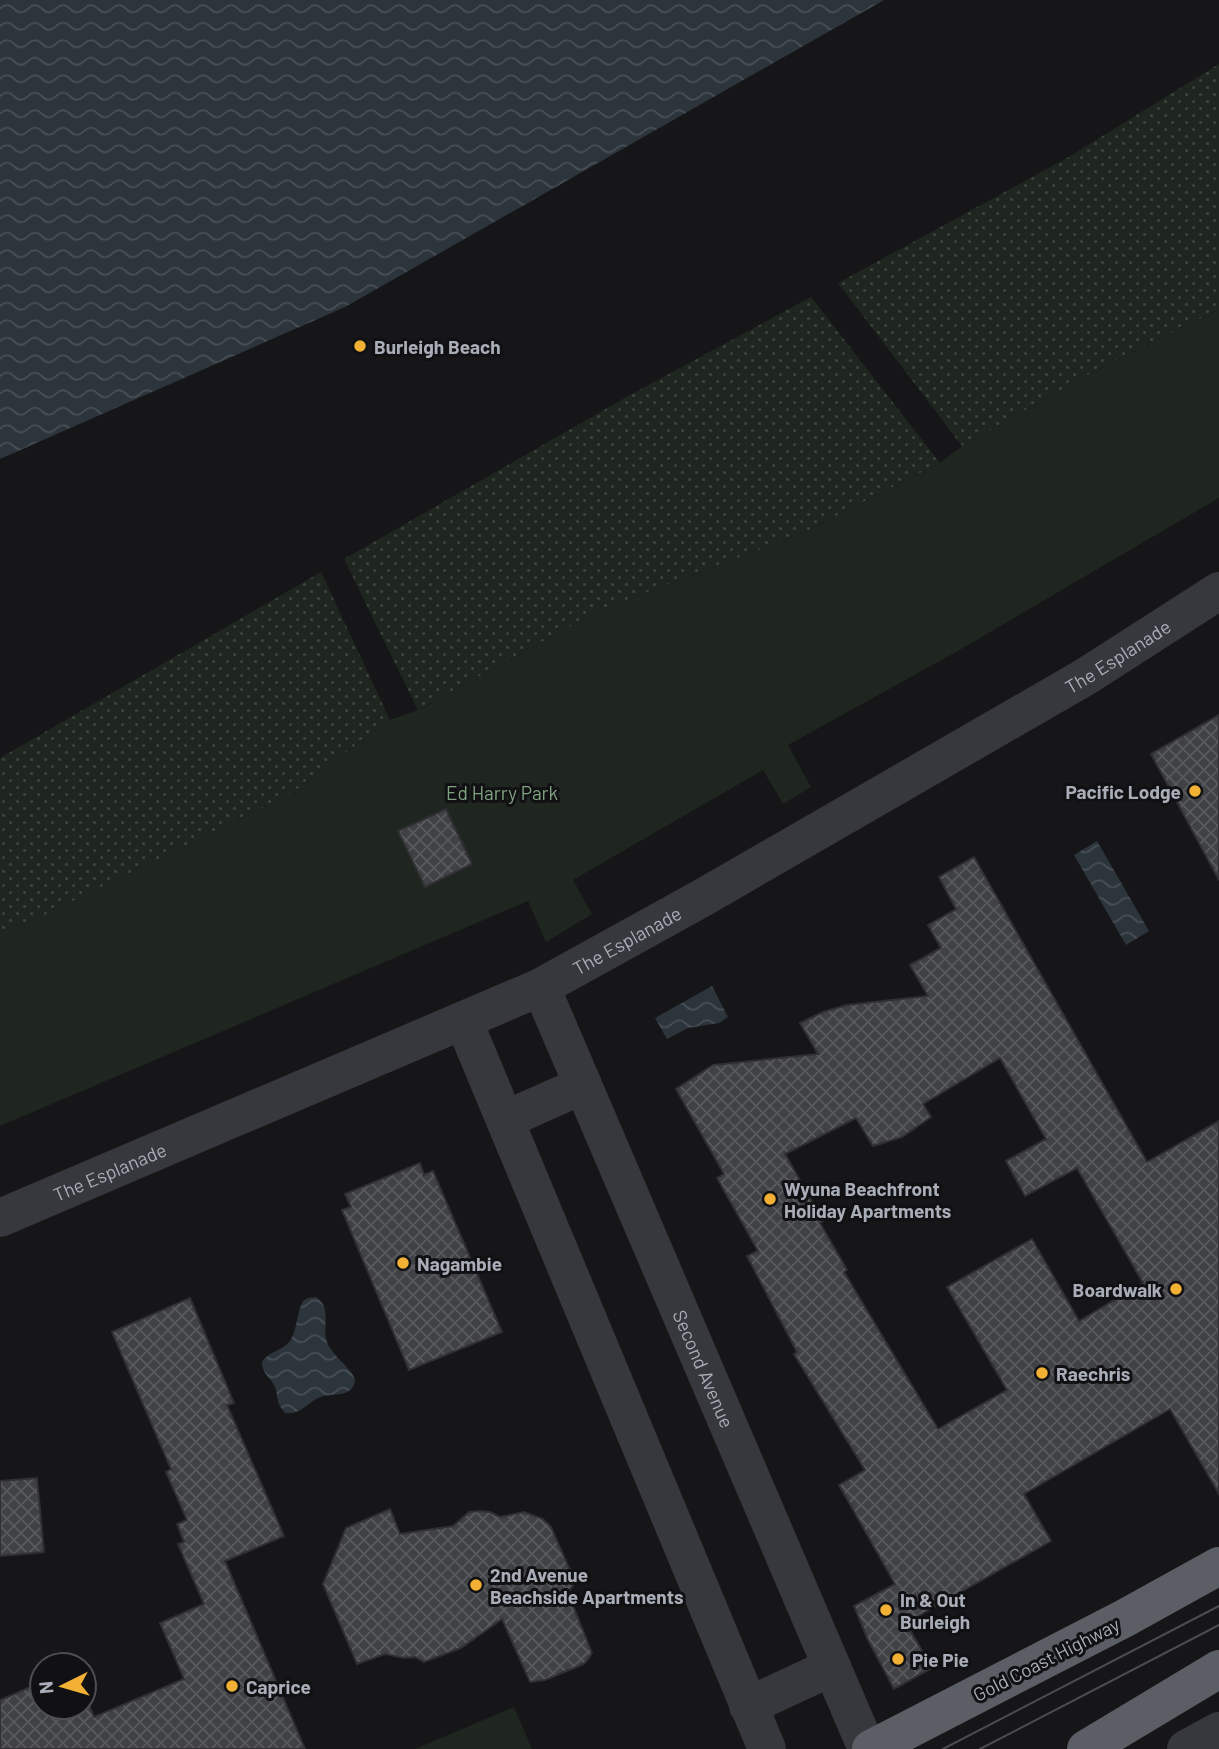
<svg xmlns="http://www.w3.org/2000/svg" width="1219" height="1749" font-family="Barlow,sans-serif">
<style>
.grass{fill:url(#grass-dots)}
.green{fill:#1e261f}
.water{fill:url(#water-waves)}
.building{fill:url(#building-cross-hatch);stroke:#303034;stroke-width:2;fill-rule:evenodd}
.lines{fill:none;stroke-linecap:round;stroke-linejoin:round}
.minor{stroke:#37383d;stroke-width:38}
.tertiary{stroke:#37383d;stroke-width:38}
.trunk{stroke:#5b5e65;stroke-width:38}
.tram{stroke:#4a4c52;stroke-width:2}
.poi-dot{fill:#f2b134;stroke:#111113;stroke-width:2.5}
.labels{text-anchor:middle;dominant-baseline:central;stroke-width:6;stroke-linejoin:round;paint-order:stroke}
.poi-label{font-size:19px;font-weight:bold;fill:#a8adb8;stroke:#111113;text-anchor:start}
.street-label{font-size:19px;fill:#a8adb8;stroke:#111113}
.park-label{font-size:19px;fill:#7fa381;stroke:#111113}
</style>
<defs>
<pattern id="grass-dots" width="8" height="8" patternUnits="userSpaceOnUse" patternTransform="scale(1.75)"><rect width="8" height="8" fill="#1e261f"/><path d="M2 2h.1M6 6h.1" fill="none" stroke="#3c433d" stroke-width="1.8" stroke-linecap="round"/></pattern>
<pattern id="water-waves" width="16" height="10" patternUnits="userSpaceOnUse" patternTransform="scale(1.75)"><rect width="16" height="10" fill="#2c353c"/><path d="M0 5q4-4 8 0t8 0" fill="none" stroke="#485056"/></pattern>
<pattern id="building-cross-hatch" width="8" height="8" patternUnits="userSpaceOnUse" patternTransform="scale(1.75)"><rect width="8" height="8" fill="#404145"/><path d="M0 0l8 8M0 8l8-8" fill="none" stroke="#595a5e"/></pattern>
</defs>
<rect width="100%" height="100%" fill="#161618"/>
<g class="grass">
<polygon points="1219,64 1219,309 1104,366 962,446 838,283 1067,158"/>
<polygon points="811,297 940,463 801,534 600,610 418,710 344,559 630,395"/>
<polygon points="321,572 390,720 289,795 40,918 0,931 0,758"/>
</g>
<g class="green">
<polygon points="1219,309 1219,498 956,652 788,745 811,787 783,804 763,770 573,880 592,914 546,942 528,901 0,1126 0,931 40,917 289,795 390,720 418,710 600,610 801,534 940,463 962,446 1104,366"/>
<polygon points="514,1707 532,1749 415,1749"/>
</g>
<g class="water">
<polygon points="0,0 884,0 345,307 0,459"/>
<polygon points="1097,841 1149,931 1126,945 1074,855"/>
<polygon points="712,986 728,1017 719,1023 688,1028 667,1039 655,1018"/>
<path d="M316 1297C332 1307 322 1326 327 1342 332 1356 355 1371 355 1381 354 1385 353 1388 350 1390 343 1396 332 1394 323 1396 308 1401 302 1415 285 1413 277 1404 278 1400 276 1390 273 1378 262 1376 262 1362 269 1351 282 1351 290 1341 298 1328 296 1314 303 1301L308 1298Z"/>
</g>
<g class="building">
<polygon points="1219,715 1219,880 1151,754"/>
<polygon points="446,809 472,864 425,887 398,831"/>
<path d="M974 857 1147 1162 1219 1121V1494L1170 1409 1024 1494 1051 1541 906 1623 932 1668 894 1689 868 1640 854 1606 895 1584 839 1485 865 1470 794 1354 797 1352 747 1256 758 1251 717 1178 724 1174 676 1089 713 1065 818 1054 800 1023 823 1012 847 1005 928 996 910 965 941 948 928 925 956 909 939 877ZM1000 1058 1046 1139 1006 1161 1025 1196 1077 1168 1143 1283 1079 1321 1032 1239 947 1287 1007 1390 938 1429 844 1272 847 1270 820 1223 823 1221 785 1154 856 1118 873 1146 902 1137 931 1117 923 1104Z"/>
<polygon points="420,1163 424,1175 433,1171 502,1332 409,1370 342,1210 351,1207 345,1194"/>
<polygon points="190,1298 234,1403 227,1405 284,1536 225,1561 305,1749 0,1749 0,1700 42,1682 42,1707 84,1707 84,1693 94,1717 184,1679 160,1623 204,1604 178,1544 184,1542 177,1524 187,1520 166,1472 171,1469 112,1332"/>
<polygon points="37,1478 44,1552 0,1556 0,1481"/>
<polygon points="390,1509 400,1534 453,1526 469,1512 479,1511 490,1512 500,1517 524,1512 543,1519 551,1527 569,1568 578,1577 568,1593 592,1653 585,1663 579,1666 545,1680 530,1682 502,1619 461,1648 424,1662 415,1657 404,1658 385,1654 357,1664 323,1584 346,1528"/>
</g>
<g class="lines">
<g class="minor">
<path id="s1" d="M541 987 867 1749"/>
<polyline points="464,1022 767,1749"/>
<polyline points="505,1120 583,1085"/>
<polyline points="748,1706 832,1667"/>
<polyline points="1186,1749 1219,1731"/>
</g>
<path class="tertiary" id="s2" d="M0 1218 541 987 702 898 1085 677 1219 591"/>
<g class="trunk">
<polyline points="871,1749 1125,1618 1219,1566"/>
<polyline points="1086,1749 1219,1669"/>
</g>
<g class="tram">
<polyline points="943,1749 1219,1606"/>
<polyline points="980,1749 1219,1625"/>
</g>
</g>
<g class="poi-dot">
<circle cx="360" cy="346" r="7"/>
<circle cx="1195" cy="791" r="7"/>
<circle cx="770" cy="1199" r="7"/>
<circle cx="403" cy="1263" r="7"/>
<circle cx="1176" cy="1289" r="7"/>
<circle cx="1042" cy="1373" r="7"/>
<circle cx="476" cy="1585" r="7"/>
<circle cx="886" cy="1610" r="7"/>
<circle cx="898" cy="1659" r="7"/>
<circle cx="232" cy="1686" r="7"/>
</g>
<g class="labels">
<g class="poi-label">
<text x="374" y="346">Burleigh Beach</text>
<text x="1181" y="791" text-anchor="end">Pacific Lodge</text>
<text x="784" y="1188">Wyuna Beachfront<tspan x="784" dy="22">Holiday Apartments</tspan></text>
<text x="417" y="1263">Nagambie</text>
<text x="1162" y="1289" text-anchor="end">Boardwalk</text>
<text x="1056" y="1373">Raechris</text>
<text x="490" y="1574">2nd Avenue<tspan x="490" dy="22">Beachside Apartments</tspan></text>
<text x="900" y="1599">In &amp; Out<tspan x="900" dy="22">Burleigh</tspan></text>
<text x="912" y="1659">Pie Pie</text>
<text x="246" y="1686">Caprice</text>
</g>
<g class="street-label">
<text stroke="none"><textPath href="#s2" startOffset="1253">The Esplanade</textPath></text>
<text stroke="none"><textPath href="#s2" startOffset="686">The Esplanade</textPath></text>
<text stroke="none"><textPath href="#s2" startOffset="119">The Esplanade</textPath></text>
<text stroke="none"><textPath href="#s1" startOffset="415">Second Avenue</textPath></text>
<text transform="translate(1046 1659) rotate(-27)">Gold Coast Highway</text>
</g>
<g class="park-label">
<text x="502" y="792">Ed Harry Park</text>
</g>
</g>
<g transform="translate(63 1686) rotate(265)"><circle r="33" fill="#111113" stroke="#4d4f55" stroke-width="2"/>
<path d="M0-5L12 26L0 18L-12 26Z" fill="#f2b134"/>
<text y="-10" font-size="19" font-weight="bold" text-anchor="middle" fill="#a8adb8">N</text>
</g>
</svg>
